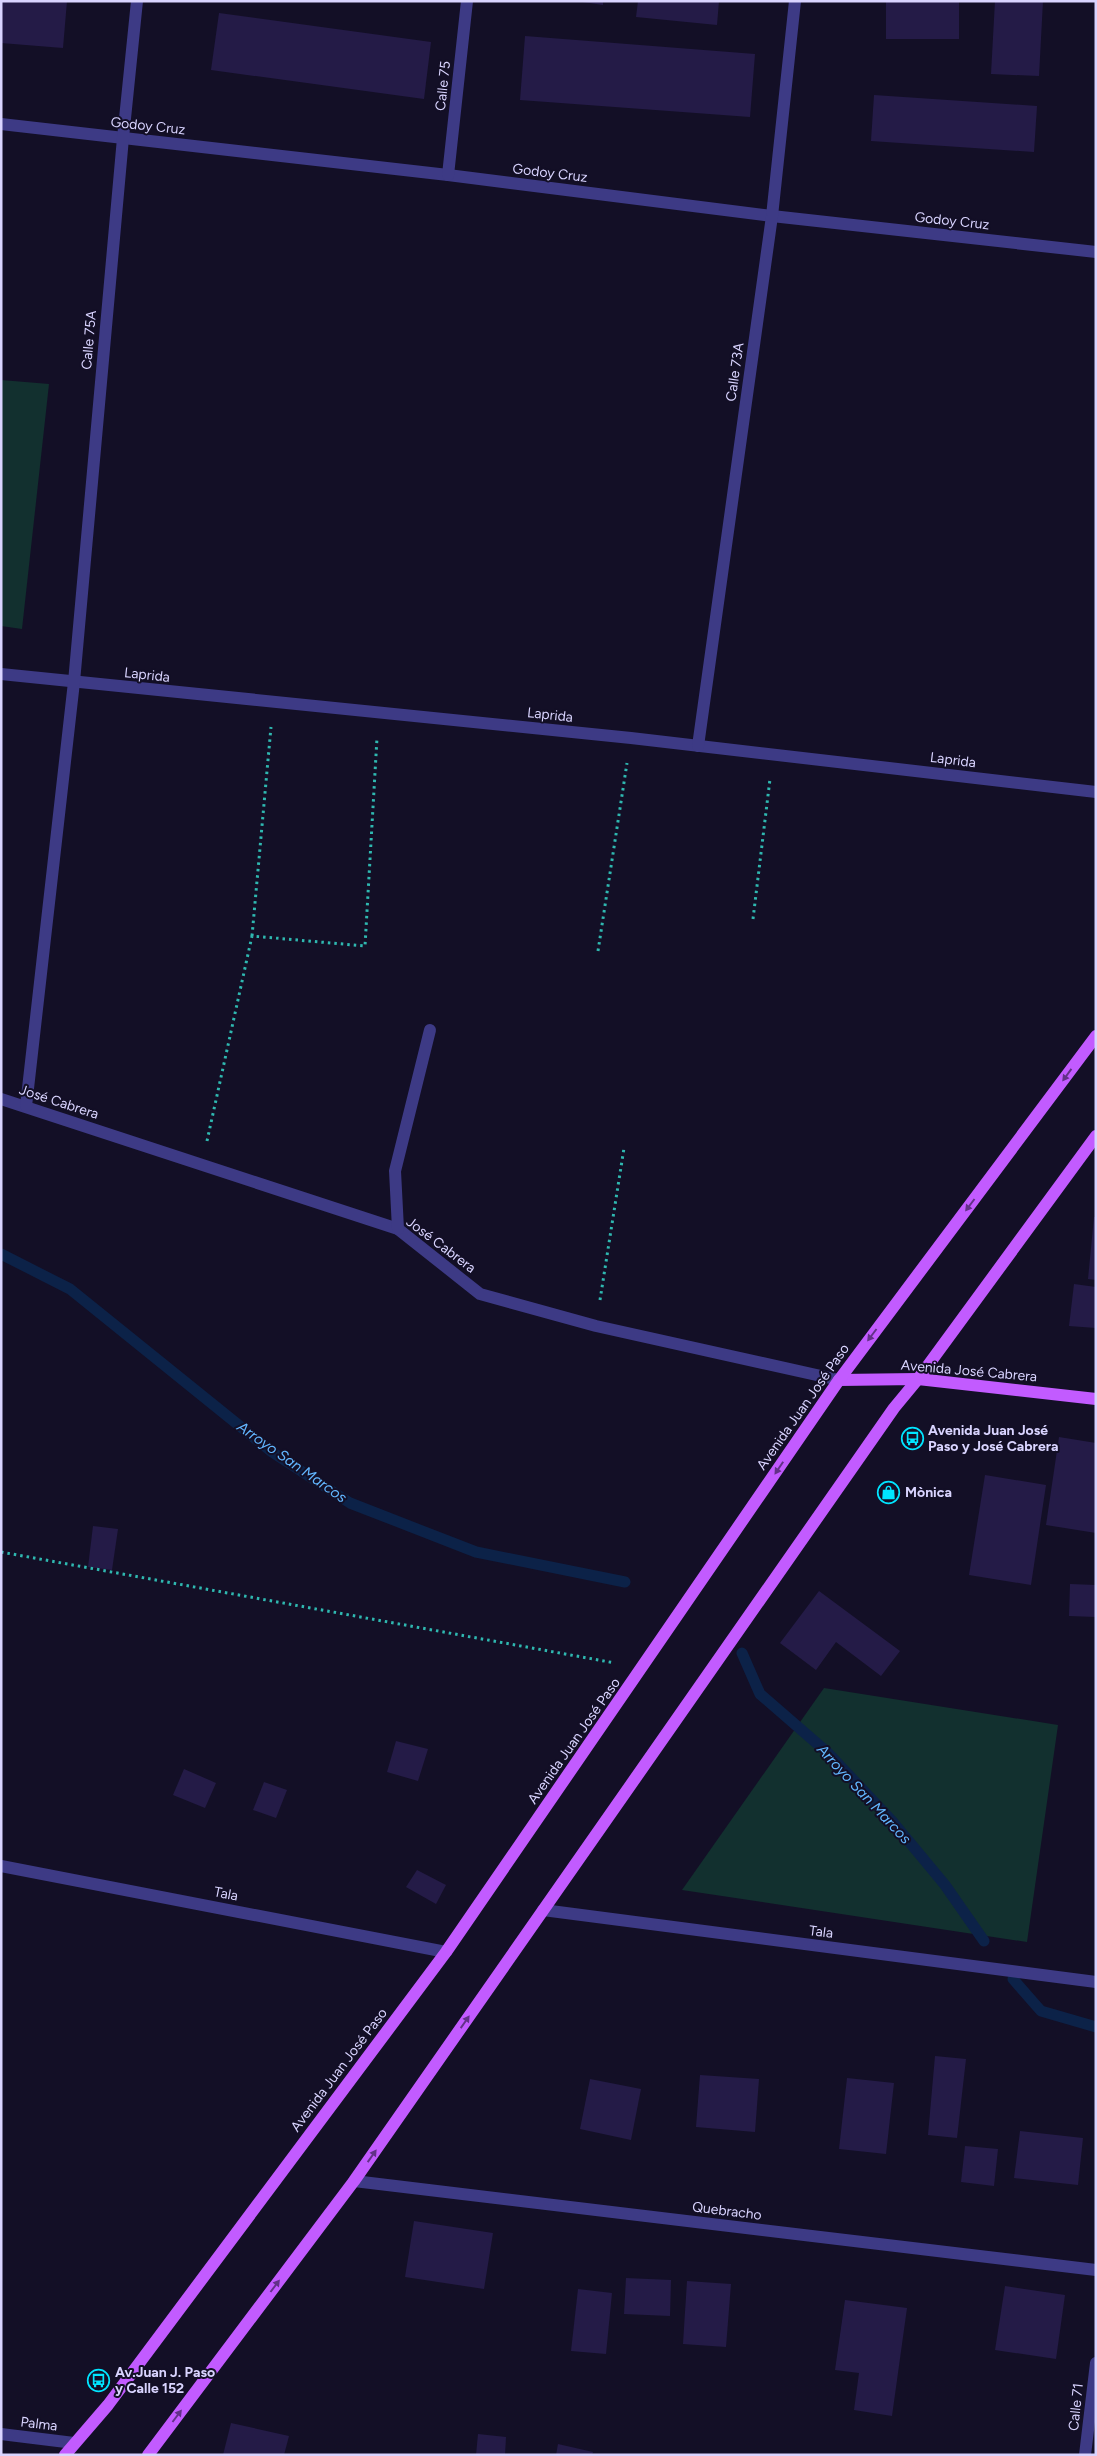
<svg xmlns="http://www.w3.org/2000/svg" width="1097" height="2456" font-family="Figtree,sans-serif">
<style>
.green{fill:#12302f}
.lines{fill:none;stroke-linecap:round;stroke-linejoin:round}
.stream{stroke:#0c2248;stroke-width:11}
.building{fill:#241b47}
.path{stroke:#2fb8b0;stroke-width:3;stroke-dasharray:2.5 4;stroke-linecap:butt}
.minor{stroke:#3d3a85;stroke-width:12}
.major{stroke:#c25bff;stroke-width:12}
.oneway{fill:#623188}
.labels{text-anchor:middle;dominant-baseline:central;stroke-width:4;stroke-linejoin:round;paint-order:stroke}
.street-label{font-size:14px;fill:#d9d4ff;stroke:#130f26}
.poi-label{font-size:14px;font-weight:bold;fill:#d9d4ff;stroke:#130f26;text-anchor:start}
.water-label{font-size:15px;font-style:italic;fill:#62b6ff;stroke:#130f26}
</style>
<rect width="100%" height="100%" fill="#130f26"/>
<g class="green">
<polygon points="1,380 49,384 22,629 1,626"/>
<polygon points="824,1688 1058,1725 1027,1942 682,1890"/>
</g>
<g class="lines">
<g class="stream">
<polyline points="1,1254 70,1289 272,1452 350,1503 476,1552 625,1582"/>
<polyline points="742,1653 760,1694 828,1753 892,1821 945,1885 984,1941"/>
<polyline points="1013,1979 1041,2011 1096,2027"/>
</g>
</g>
<g class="building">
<polygon points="1,1 67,1 63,48 1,43"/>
<polygon points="576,1 603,1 603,5"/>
<polygon points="638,1 719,1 717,25 636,17"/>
<rect x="886" y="1" width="73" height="38"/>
<polygon points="995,1 1043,1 1039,76 991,74"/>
<polygon points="219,13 431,42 424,99 211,70"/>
<polygon points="525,36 755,54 750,117 520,100"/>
<polygon points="874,95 1037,106 1034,152 871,141"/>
<polygon points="1094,1217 1096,1217 1096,1280 1088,1279"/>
<polygon points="1074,1284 1096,1287 1096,1328 1069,1326"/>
<polygon points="1059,1437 1096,1443 1096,1533 1046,1525"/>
<polygon points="985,1475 1046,1485 1031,1585 969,1575"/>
<polygon points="93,1526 118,1529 112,1570 88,1567"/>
<polygon points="1070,1584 1096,1585 1096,1617 1069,1616"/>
<polygon points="819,1591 900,1651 881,1676 836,1642 816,1670 780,1643"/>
<polygon points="396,1741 428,1749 418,1781 387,1772"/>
<polygon points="184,1769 216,1783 205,1808 173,1795"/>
<polygon points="264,1782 287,1790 276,1818 253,1810"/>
<polygon points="417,1870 446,1885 436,1904 406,1887"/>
<polygon points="935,2056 966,2059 957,2138 928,2135"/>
<polygon points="700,2075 759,2079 755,2132 696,2127"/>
<polygon points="847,2078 894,2083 886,2154 839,2149"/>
<polygon points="590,2079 641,2089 631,2140 580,2129"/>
<polygon points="1020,2131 1083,2138 1078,2185 1014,2178"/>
<polygon points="965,2146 998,2149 994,2186 961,2182"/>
<polygon points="414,2221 493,2233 484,2289 405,2277"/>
<polygon points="626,2278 671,2280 670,2316 624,2314"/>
<polygon points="687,2281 731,2284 726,2347 683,2344"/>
<polygon points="1005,2286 1065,2295 1056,2359 995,2350"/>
<polygon points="578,2289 612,2293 606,2354 571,2351"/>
<polygon points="845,2300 907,2308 892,2416 854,2410 859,2373 835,2370"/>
<polygon points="231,2423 289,2436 284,2455 223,2455"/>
<polygon points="478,2434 506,2437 505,2455 476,2455"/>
<polygon points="558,2444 593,2452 592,2455 556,2455"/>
</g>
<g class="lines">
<g class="path">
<polyline points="753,919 770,779"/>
<polyline points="252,936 271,727"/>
<polyline points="598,951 627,763"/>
<polyline points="207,1141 252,936 365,946 377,738"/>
<polyline points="600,1300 624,1148"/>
<polyline points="1,1552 615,1663"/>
</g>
<g class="minor">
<polyline points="1,124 448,175 772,216 1096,252"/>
<polyline points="448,175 467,1"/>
<polyline points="1,674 631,738 1096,792"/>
<polyline points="698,746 772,216 795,1"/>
<polyline points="1,1099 398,1229 480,1294 596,1326 839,1380"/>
<polyline points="26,1106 74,682 123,138 137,1"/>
<polyline points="398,1229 395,1171 430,1030"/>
<polyline points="1,1866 446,1952"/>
<polyline points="543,1910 1096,1982"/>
<polyline points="354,2181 1096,2270"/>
<polyline points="1,2434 74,2443"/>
<polyline points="1085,2455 1096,2363"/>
</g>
<g class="major">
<polyline points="839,1380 918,1379 1096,1399"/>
<polyline points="65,2455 108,2405 446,1952 839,1380 1096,1036"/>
<polyline points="148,2455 354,2181 894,1408 918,1379 1096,1136"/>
</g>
</g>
<defs><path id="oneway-solid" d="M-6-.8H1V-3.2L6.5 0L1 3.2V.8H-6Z" transform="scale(1.25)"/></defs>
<g class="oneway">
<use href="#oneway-solid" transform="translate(1067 1075) rotate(126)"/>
<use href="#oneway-solid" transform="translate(970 1205) rotate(127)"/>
<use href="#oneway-solid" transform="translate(872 1335) rotate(127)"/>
<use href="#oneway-solid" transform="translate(779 1468) rotate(124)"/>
<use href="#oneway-solid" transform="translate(465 2022) rotate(-55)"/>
<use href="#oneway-solid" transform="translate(372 2156) rotate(-55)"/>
<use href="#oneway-solid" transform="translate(275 2286) rotate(-53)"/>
<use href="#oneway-solid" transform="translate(177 2416) rotate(-53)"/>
</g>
<defs>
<symbol id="bus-ring" viewBox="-11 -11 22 22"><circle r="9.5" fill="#130f26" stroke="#00e5ff" stroke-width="1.5"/><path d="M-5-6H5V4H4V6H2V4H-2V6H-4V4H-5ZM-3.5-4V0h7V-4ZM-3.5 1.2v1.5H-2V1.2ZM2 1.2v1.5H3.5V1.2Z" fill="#00e5ff"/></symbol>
<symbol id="shop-ring" viewBox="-11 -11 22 22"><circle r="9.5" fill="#130f26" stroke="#00e5ff" stroke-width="1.5"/><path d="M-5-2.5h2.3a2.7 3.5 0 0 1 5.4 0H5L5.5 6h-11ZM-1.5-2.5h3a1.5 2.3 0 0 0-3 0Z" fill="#00e5ff"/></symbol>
</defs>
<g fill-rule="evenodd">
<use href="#bus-ring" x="900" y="1426" width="25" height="25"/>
<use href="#shop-ring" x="876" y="1480" width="25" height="25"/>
<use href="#bus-ring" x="86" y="2368" width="25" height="25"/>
</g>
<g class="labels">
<g class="street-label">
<text transform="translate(443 86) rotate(-84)">Calle 75</text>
<text transform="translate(148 126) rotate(6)">Godoy Cruz</text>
<text transform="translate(550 173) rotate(7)">Godoy Cruz</text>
<text transform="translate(952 221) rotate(6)">Godoy Cruz</text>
<text transform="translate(89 340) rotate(-85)">Calle 75A</text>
<text transform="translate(735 372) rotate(-82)">Calle 73A</text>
<text transform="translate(147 675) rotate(6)">Laprida</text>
<text transform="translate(550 715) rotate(6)">Laprida</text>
<text transform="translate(953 760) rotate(7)">Laprida</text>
<text transform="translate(59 1102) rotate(18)">José Cabrera</text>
<text transform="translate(441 1245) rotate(37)">José Cabrera</text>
<text transform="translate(969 1371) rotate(5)">Avenida José Cabrera</text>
<text transform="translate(803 1407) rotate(-55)">Avenida Juan José Paso</text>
<text transform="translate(574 1741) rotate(-55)">Avenida Juan José Paso</text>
<text transform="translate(226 1894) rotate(11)">Tala</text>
<text transform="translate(821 1932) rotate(7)">Tala</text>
<text transform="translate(339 2070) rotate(-53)">Avenida Juan José Paso</text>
<text transform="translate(727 2211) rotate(7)">Quebracho</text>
<text transform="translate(1076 2407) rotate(-84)">Calle 71</text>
<text transform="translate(39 2424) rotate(7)">Palma</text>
</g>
<g class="poi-label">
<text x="928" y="1430">Avenida Juan José<tspan x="928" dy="16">Paso y José Cabrera</tspan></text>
<text x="905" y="1492">Mònica</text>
<text x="115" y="2372">Av.Juan J. Paso<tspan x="115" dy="16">y Calle 152</tspan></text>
</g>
<g class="water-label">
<text transform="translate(292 1462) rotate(35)">Arroyo San Marcos</text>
<text transform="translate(864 1794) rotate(47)">Arroyo San Marcos</text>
</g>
</g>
<rect width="1097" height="2456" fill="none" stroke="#d9d4ff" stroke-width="5"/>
</svg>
